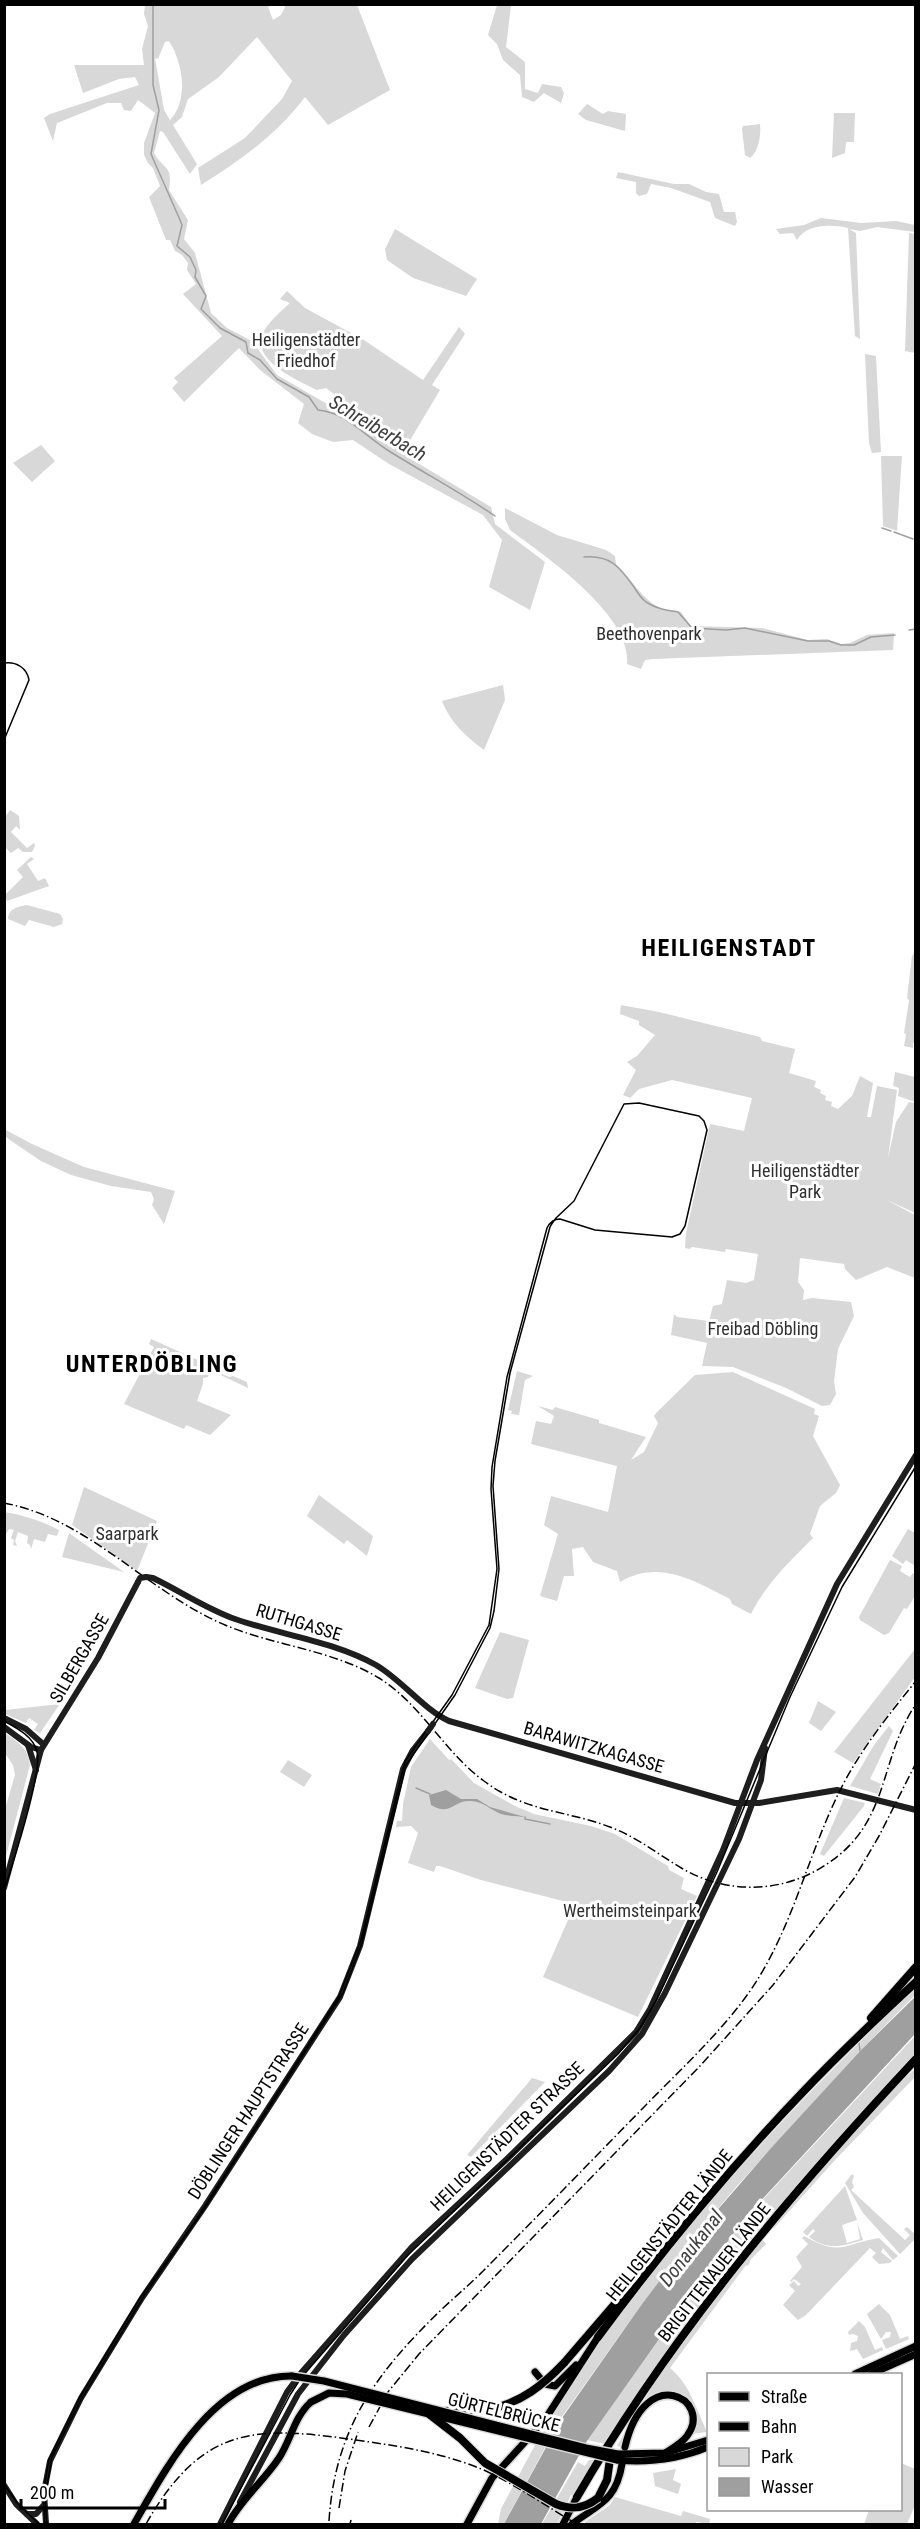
<svg xmlns="http://www.w3.org/2000/svg" width="920" height="2529" font-family="'Roboto Condensed',sans-serif">
<style>
.green{fill:#d8d8d8;fill-rule:evenodd}
.water{fill:#9f9f9f}
.lines{fill:none;stroke-linecap:round;stroke-linejoin:round}
.stream{stroke:#9f9f9f;stroke-width:1.5}
.primary-casing{stroke:#dbdbdb;stroke-width:10}
.highway-casing{stroke:#dbdbdb;stroke-width:10}
.secondary{stroke:#1e1e1e;stroke-width:6}
.primary{stroke:#000;stroke-width:7}
.highway{stroke:#000;stroke-width:8}
.tram{stroke:#000;stroke-width:1.5}
.rail{stroke:#000;stroke-width:1.5;stroke-dasharray:9 3 1.5 3;stroke-linecap:butt}
.primary-bridge-casing{stroke:#dbdbdb;stroke-width:10;stroke-linecap:butt}
.highway-bridge-casing{stroke:#dbdbdb;stroke-width:10;stroke-linecap:butt}
.secondary-bridge{stroke:#1e1e1e;stroke-width:6}
.primary-bridge{stroke:#000;stroke-width:7}
.highway-bridge{stroke:#000;stroke-width:8}
.labels{text-anchor:middle;dominant-baseline:central;stroke-width:6;stroke-linejoin:round;paint-order:stroke}
.park-label{font-size:18px;fill:#2f2f2f;stroke:#fff}
.street-label{font-size:18px;fill:#000;stroke:#fff}
.water-label{font-size:20px;font-style:italic;fill:#404040;stroke:#fff}
.district-label{font-size:24px;font-weight:bold;letter-spacing:1.5px;fill:#000;stroke:#fff}
</style>
<rect width="100%" height="100%" fill="#fff"/>
<g class="green">
<path d="M145 5H273L268 7 273 20 281 15 286 5H357L390 90 328 125 305 97C276 135 241 160 201 185L198 168 245 138 282 99 292 81 257 37 219 77 188 99 182 117 173 125 197 164 190 174 163 132 160 131 154 153C164 171 173 164 169 190L188 220 184 239 195 253 211 313 227 328 252 341 277 375 348 416 416 462 491 507 495 524 545 562 530 610 489 587 502 540 483 515 389 464 353 440 333 442 312 434 298 423 304 404 260 370 239 348 184 402 172 388 178 382 174 378 222 336 183 294 196 284 187 270 188 263 182 255 175 251 170 240H166L149 197 160 186 153 168 148 163 144 155V143L155 113 138 100 131 111 124 110 121 103H107L57 123 53 141 44 118 50 114 139 85 135 77 119 79 83 93 74 65H144L142 49 148 26 144 14ZM169 41C183 63 189 100 170 120L164 110 155 58 158 59 165 42Z"/>
<polygon points="497,5 511,5 506,47 525,62 525,89 538,93 542,84 561,87 564,93 561,103 544,93 534,102 522,97 520,75 503,60 497,44 488,35"/>
<polygon points="587,104 603,114 608,111 626,114 625,131 586,120 578,114"/>
<polygon points="834,113 855,113 854,142 846,142 845,153 832,158"/>
<path d="M760 124C761 135 759 151 750 158L745 155 742 129 743 126Z"/>
<polygon points="618,172 674,184 689,184 706,192 719,194 724,212 735,212 737,222 735,226 715,218 710,202 671,188 651,184 647,194 639,196 636,193 636,182 616,178"/>
<path d="M821 218 861 223 896 221 915 225V232L877 227 860 231 849 229 856 233 860 339 855 336 848 228C831 224 806 224 797 240L793 233 780 234 776 229 804 225Z"/>
<polygon points="395,229 477,279 466,296 413,278 387,260 385,249"/>
<polygon points="909,233 915,234 915,353 905,351"/>
<path d="M287 291 305 308 364 340 423 380 459 327 465 334 432 385 440 390 406 447 395 440 373 419 354 409 326 388 317 390C299 381 252 361 262 335 266 324 281 311 290 303L280 299Z"/>
<polygon points="865,354 876,356 881,452 872,453 869,443"/>
<polygon points="41,445 55,461 32,482 13,463"/>
<polygon points="881,456 902,456 897,531 883,526"/>
<path d="M505 508 557 535 606 550 615 556 616 564C631 578 642 600 662 609 669 612 675 609 681 612L691 626 762 628 808 640 827 639 841 644 850 643 867 635 894 633 893 650 653 659 645 660 641 669 627 664C632 615 545 556 510 530L505 519Z"/>
<path d="M503 685 505 700 484 750C466 737 450 722 442 701Z"/>
<polygon points="10,810 19,816 20,830 16,826 11,832 27,848 34,843 35,846 32,852 23,852 18,848 11,853 5,847 5,817"/>
<polygon points="31,857 34,859 27,864 38,881 45,878 49,886 7,901 5,895 23,877 17,870"/>
<path d="M27 905 60 914 63 919 62 924 54 927 29 920 25 926 8 919C9 908 17 907 27 905Z"/>
<polygon points="915,952 916,1043 913,1043 913,1048 904,1046 906,1034 904,1033 909,1000 907,998 912,956"/>
<polygon points="621,1005 659,1012 760,1037 762,1041 795,1049 789,1073 816,1081 814,1087 821,1090 820,1093 826,1096 825,1100 832,1102 831,1106 838,1109 852,1096 860,1076 873,1083 867,1117 871,1117 877,1086 897,1090 888,1158 896,1122 909,1102 915,1103 915,1213 885,1199 915,1215 915,1278 887,1267 856,1280 845,1269 844,1264 800,1258 798,1282 804,1290 803,1300 812,1298 851,1302 854,1316 838,1349 834,1381 836,1394 830,1405 822,1406 786,1388 733,1367 702,1366 707,1343 671,1335 674,1314 677,1317 709,1321 713,1306 722,1304 727,1280 746,1283 754,1280 758,1254 726,1249 725,1252 692,1247 690,1249 685,1248 686,1233 710,1124 744,1131 752,1098 672,1080 639,1089 630,1098 623,1095 636,1070 627,1062 637,1056 655,1035 639,1025 639,1021 620,1014"/>
<polygon points="895,1072 915,1077 915,1102 898,1096 899,1088 893,1086"/>
<polygon points="4,1129 32,1144 84,1167 175,1191 164,1224 152,1205 154,1199 151,1192 111,1186 71,1175 41,1161 10,1140 5,1136"/>
<polygon points="151,1339 218,1369 218,1372 229,1377 233,1376 247,1382 248,1388 210,1370 208,1377 203,1378 203,1384 197,1401 231,1415 210,1435 186,1425 184,1429 124,1404 154,1347 149,1344"/>
<polygon points="517,1371 533,1376 525,1380 519,1415 511,1414 512,1411 508,1410"/>
<path d="M733 1372 815 1409 814 1414 819 1416 813 1436 840 1485 836 1493 820 1506 810 1534 813 1538C789 1562 766 1584 751 1614L732 1604 730 1599C694 1581 660 1559 620 1582L617 1571 593 1562 583 1547 572 1549 574 1576H564L557 1601 540 1596 558 1534 544 1525 551 1496 608 1512 617 1466 531 1444 536 1421 551 1424 554 1416 538 1406 553 1410 555 1407 599 1420V1423L646 1437 631 1460 644 1452 658 1423 654 1416 657 1412 695 1375Z"/>
<polygon points="84,1487 157,1521 137,1571 72,1525"/>
<polygon points="319,1495 373,1536 367,1556 347,1540 344,1544 307,1516"/>
<path d="M4 1512C24 1515 41 1521 59 1530L57 1536 48 1534 45 1542 34 1539 31 1549 30 1545 27 1543 28 1536 18 1532 15 1541 17 1546 13 1545 14 1540 11 1538 14 1530 9 1529 5 1536Z"/>
<polygon points="908,1529 915,1533 915,1566 906,1560 903,1564 892,1556"/>
<polygon points="69,1533 124,1572 62,1557"/>
<polygon points="890,1560 902,1566 900,1571 910,1577 913,1573 915,1575 915,1596 907,1609 904,1608 889,1633 884,1635 860,1620 859,1617"/>
<polygon points="500,1632 529,1640 513,1698 507,1699 475,1688"/>
<polygon points="915,1649 915,1677 853,1763 834,1752"/>
<polygon points="818,1701 836,1712 821,1731 809,1723"/>
<polygon points="60,1704 40,1733 34,1730 38,1724 29,1718 26,1723 5,1714 5,1710"/>
<polygon points="889,1726 893,1731 870,1779 881,1784 878,1794 850,1786 874,1745"/>
<path d="M5 1733C18 1742 28 1748 30 1765L5 1860V1809L15 1775 13 1765 5 1753Z"/>
<polygon points="430,1739 449,1760 451,1759 474,1783 515,1806 534,1814 591,1826 615,1834 668,1866 669,1870 684,1878 681,1889 697,1896 638,2017 543,1977 575,1904 481,1880 440,1866 436,1866 434,1872 408,1863 418,1833 411,1826 396,1827 397,1821 402,1821 403,1804 411,1767"/>
<polygon points="288,1760 312,1775 304,1787 280,1772"/>
<polygon points="844,1798 865,1803 864,1806 824,1856 820,1854"/>
<path d="M915 1988V1995L862 2049 737 2186 704 2225 642 2304 561 2418 504 2524H498L501 2509C531 2453 559 2396 597 2344 691 2213 800 2099 915 1988Z"/>
<polygon points="915,2036 915,2056 771,2217 606,2444 587,2440 639,2365 743,2221"/>
<path d="M915 2069V2077L836 2159 774 2228 771 2226C817 2172 862 2116 915 2069Z"/>
<polygon points="532,2078 545,2082 471,2157 467,2155"/>
<polygon points="852,2174 854,2176 852,2182 854,2187 851,2190 905,2240 910,2235 904,2229 907,2227 915,2234 915,2239 900,2254 863,2213 845,2183"/>
<path d="M845 2186 857 2220 842 2225 847 2243 860 2239 857 2222 863 2240C843 2246 828 2251 809 2237L815 2231 813 2229 807 2236 803 2232Z"/>
<path d="M804 2236C842 2257 842 2244 879 2238L898 2256 893 2260 883 2248 881 2252 892 2261 890 2263 879 2264 872 2257 876 2253 870 2248 806 2315 798 2320 783 2305 795 2291 789 2285 794 2281 798 2286 801 2284 794 2279 791 2282 790 2281 802 2267 796 2257 808 2244 802 2238Z"/>
<path d="M761 2238 766 2244 751 2259 748 2266 746 2265 670 2368C689 2383 697 2410 707 2432L691 2434 694 2428 683 2397C648 2378 635 2422 623 2447L617 2446 662 2370Z"/>
<polygon points="879,2304 890,2315 900,2339 908,2336 909,2339 886,2349 882,2340 890,2337 891,2332 886,2332 881,2339 867,2314"/>
<polygon points="859,2321 865,2327 875,2350 882,2347 883,2350 863,2359 857,2349 850,2351 851,2343 857,2341 858,2336 853,2334 849,2335 848,2332"/>
<polygon points="589,2460 596,2460 575,2496 571,2495 557,2524 542,2524 578,2462 585,2466"/>
<polygon points="901,2463 915,2469 915,2505 907,2524 864,2524 869,2510 900,2510"/>
<polygon points="676,2469 673,2480 681,2484 678,2494 655,2486 653,2473"/>
<polygon points="615,2497 681,2516 683,2511 710,2519 709,2524 696,2522 695,2524 586,2524 585,2522 610,2505"/>
</g>
<g class="water">
<path d="M446 1790 461 1799H477L490 1807 525 1817C519 1816 507 1816 501 1814 491 1810 482 1801 471 1801 452 1800 451 1817 431 1805L429 1795Z"/>
<polygon points="915,1997 915,2034 743,2220 587,2441 541,2524 504,2524 562,2418 642,2304 687,2245 772,2147 862,2049"/>
</g>
<g class="lines">
<g class="stream">
<path d="M153 4V85L159 110 151 154 180 220 182 225 177 246 190 257 196 270 195 277 206 296 201 309 220 328 246 342 248 353 260 360 277 379 309 397 318 410C346 412 366 437 389 451 424 473 460 492 495 516"/>
<polyline points="882,528 891,531"/>
<polyline points="894,532 913,539"/>
<path d="M584 557C610 555 619 566 634 587 637 592 641 598 646 602 657 609 666 610 678 612L692 628 726 630 745 628 808 641H829L841 645H854L871 637 895 635"/>
<polyline points="909,630 916,629"/>
<polyline points="416,1788 430,1794"/>
<polyline points="525,1817 525,1819 550,1824"/>
<polyline points="859,2043 860,2051"/>
</g>
<defs>
<g id="primary">
<polyline points="535,2372 545,2384 555,2386 576,2365"/>
<polyline points="855,2374 916,2346"/>
<polyline points="871,2374 916,2354"/>
<path d="M625 2447C645 2361 714 2400 687 2436 682 2443 673 2448 665 2453"/>
<polyline points="618,2454 665,2453 708,2440"/>
<path d="M617 2460C649 2463 679 2459 708 2447"/>
<path d="M134 2524C167 2466 215 2375 292 2376"/>
<path d="M228 2524C242 2498 263 2482 279 2458 291 2440 294 2417 311 2402"/>
<polyline points="467,2524 492,2478 544,2421 598,2337"/>
<polyline points="563,2524 577,2497"/>
<path d="M572 2524C599 2504 616 2501 622 2464"/>
</g>
<g id="highway">
<polyline points="871,2018 916,1967"/>
<path d="M598 2337C661 2252 728 2170 802 2093 838 2055 877 2018 916 1982"/>
<polyline points="564,2363 632,2284"/>
<polyline points="446,2411 491,2409"/>
<path d="M577 2497C670 2336 789 2195 916 2059"/>
<polyline points="598,2498 607,2480 611,2452"/>
</g>
</defs>
<use href="#primary" class="primary-casing"/>
<use href="#highway" class="highway-casing"/>
<g class="secondary">
<path d="M146 1577 153 1578C180 1591 207 1609 235 1619 281 1635 333 1641 376 1665 403 1681 423 1709 449 1721L735 1803H759L837 1790 916 1810"/>
<polyline points="4,1718 26,1729 43,1744"/>
<polyline points="4,1727 31,1747 41,1750"/>
<polyline points="28,1745 36,1770"/>
<polyline points="4,1888 41,1750 98,1658 138,1582"/>
<polyline points="4,2485 16,2504 37,2524"/>
<polyline points="240,2502 298,2394 344,2335 412,2259 609,2071 642,2034 665,1993 739,1839 761,1780 765,1748"/>
<polyline points="27,2514 36,2514 43,2506"/>
<polyline points="46,2524 44,2492 50,2461 81,2398 142,2298 205,2206 340,1997 360,1946 403,1769 413,1750 428,1731"/>
<polyline points="220,2524 287,2392 301,2373 412,2247 508,2158 636,2032 650,2009 723,1850 757,1760 837,1584 916,1455"/>
</g>
<use href="#primary" class="primary"/>
<use href="#highway" class="highway"/>
<g class="tram">
<path d="M4 663C16 661 27 668 29 680L4 740"/>
<path d="M4 1721C17 1728 34 1737 37 1752 43 1772 12 1866 4 1891"/>
<polyline points="4,2484 18,2504 39,2524"/>
<path d="M45 2524 43 2494 49 2459 80 2397 140 2298 194 2223 339 1996 361 1940 405 1761 452 1695 489 1625 497 1569 491 1489 492 1467 507 1377 547 1228C550 1222 554 1219 560 1219L595 1230 672 1237 680 1234 685 1226 707 1130 704 1121 699 1116 639 1103 624 1104 574 1201 556 1218C554 1221 552 1223 550 1227L510 1373 495 1461 493 1486 499 1569 494 1611 490 1628 455 1695 406 1765 362 1943 343 1993 203 2211 144 2296 81 2400 52 2457 45 2497 47 2524"/>
<polyline points="222,2524 290,2395 301,2378 408,2255 618,2054 640,2028 657,1999 717,1872 790,1697 842,1587 916,1466"/>
</g>
<g class="rail">
<path d="M4 1503C89 1519 147 1592 225 1625 275 1646 333 1650 379 1678 422 1705 444 1752 484 1781 525 1812 565 1810 610 1827 637 1837 659 1855 683 1869 729 1895 784 1893 827 1864 891 1822 878 1760 916 1704"/>
<polyline points="369,2427 388,2392 419,2354 699,2067 773,1985 855,1877 879,1836 916,1763"/>
<polyline points="339,2508 345,2471 358,2432"/>
<path d="M329 2521C335 2428 376 2373 441 2310 458 2294 475 2280 491 2263 543 2211 594 2158 645 2106 678 2072 713 2040 742 2002 788 1942 803 1870 834 1803 854 1758 885 1719 916 1681"/>
<path d="M146 2524C204 2422 259 2426 363 2441 405 2447 447 2454 486 2471 518 2486 547 2507 577 2524"/>
<polyline points="350,2524 351,2520"/>
</g>
<defs>
<g id="primary-bridge">
<polyline points="292,2376 324,2381 586,2448 618,2454"/>
<polyline points="311,2402 329,2393 347,2394 617,2460"/>
</g>
<g id="highway-bridge">
<path d="M491 2409C522 2402 543 2385 564 2363"/>
<path d="M429 2414 460 2438 485 2463 556 2504C571 2510 584 2509 598 2498"/>
</g>
</defs>
<use href="#primary-bridge" class="primary-bridge-casing"/>
<use href="#highway-bridge" class="highway-bridge-casing"/>
<g class="secondary-bridge">
<polyline points="138,1582 140,1578 146,1577"/>
<polyline points="428,1731 433,1724"/>
</g>
<use href="#primary-bridge" class="primary-bridge"/>
<use href="#highway-bridge" class="highway-bridge"/>
</g>
<g class="labels">
<g class="park-label">
<text x="306" y="339">Heiligenstädter<tspan x="306" dy="21">Friedhof</tspan></text>
<text x="649" y="633">Beethovenpark</text>
<text x="805" y="1170">Heiligenstädter<tspan x="805" dy="21">Park</tspan></text>
<text x="763" y="1328">Freibad Döbling</text>
<text x="127" y="1533">Saarpark</text>
<text x="630" y="1910">Wertheimsteinpark</text>
</g>
<g class="street-label">
<text transform="translate(299 1622) rotate(17)">RUTHGASSE</text>
<text transform="translate(79 1658) rotate(-60)">SILBERGASSE</text>
<text transform="translate(594 1747) rotate(16)">BARAWITZKAGASSE</text>
<text transform="translate(248 2111) rotate(-57)">DÖBLINGER HAUPTSTRASSE</text>
<text transform="translate(507 2136) rotate(-44)">HEILIGENSTÄDTER STRASSE</text>
<text transform="translate(669 2225) rotate(-51)">HEILIGENSTÄDTER LÄNDE</text>
<text transform="translate(714 2272) rotate(-52)">BRIGITTENAUER LÄNDE</text>
<text transform="translate(504 2412) rotate(14)">GÜRTELBRÜCKE</text>
</g>
<g class="water-label">
<text transform="translate(378 428) rotate(31)">Schreiberbach</text>
<text transform="translate(691 2248) rotate(-52)">Donaukanal</text>
</g>
<g class="district-label">
<text x="729" y="948">HEILIGENSTADT</text>
<text x="152" y="1364">UNTERDÖBLING</text>
</g>
</g>
<rect width="920" height="2529" fill="none" stroke="#000000" stroke-width="12"/>
<rect x="707" y="2373" width="195" height="138" fill="#ffffff" stroke="#999999" stroke-width="1.5"/>
<rect x="719" y="2392" width="30" height="9" fill="#000000" stroke="#999999" stroke-width="1.5"/>
<text x="761" y="2403" font-size="18" fill="#000000">Straße</text>
<rect x="719" y="2422" width="30" height="9" fill="#000000" stroke="#999999" stroke-width="1.5"/>
<text x="761" y="2433" font-size="18" fill="#000000">Bahn</text>
<rect x="719" y="2448" width="30" height="18" fill="#d8d8d8" stroke="#999999" stroke-width="1.5"/>
<text x="761" y="2463" font-size="18" fill="#000000">Park</text>
<rect x="719" y="2478" width="30" height="18" fill="#9f9f9f" stroke="#999999" stroke-width="1.5"/>
<text x="761" y="2493" font-size="18" fill="#000000">Wasser</text>
<path d="M21 2499v9h144v-9" fill="none" stroke="#000000" stroke-width="3"/>
<text x="30" y="2499" font-size="18" fill="#000000" stroke="#ffffff" stroke-width="4.5" paint-order="stroke">200 m</text>
</svg>
